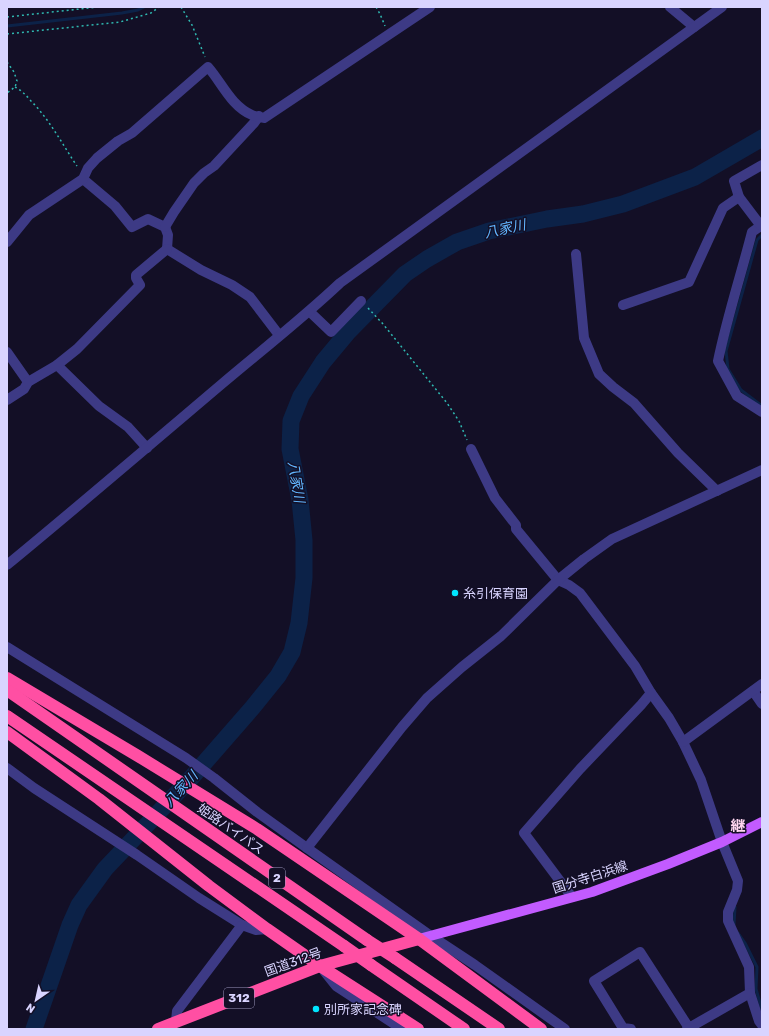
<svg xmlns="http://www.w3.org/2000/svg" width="769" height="1036" font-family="Rubik,'Noto Sans JP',sans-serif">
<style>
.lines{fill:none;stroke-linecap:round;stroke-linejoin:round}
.stream{stroke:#0c2248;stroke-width:3}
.river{stroke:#0c2248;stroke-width:17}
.path{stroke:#2fb8b0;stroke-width:1.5;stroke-dasharray:2 3;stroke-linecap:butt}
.minor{stroke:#3d3a85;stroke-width:10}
.major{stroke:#c25bff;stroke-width:10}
.highway{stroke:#ff4fa3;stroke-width:12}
.highway-bridge{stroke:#ff4fa3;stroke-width:12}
.poi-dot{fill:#00e5ff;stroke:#130f26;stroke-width:1.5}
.labels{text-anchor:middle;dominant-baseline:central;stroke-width:3;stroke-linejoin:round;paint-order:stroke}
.shield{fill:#130f26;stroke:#9e99be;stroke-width:1}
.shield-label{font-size:12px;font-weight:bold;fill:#d9d4ff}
.poi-label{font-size:13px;fill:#d9d4ff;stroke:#130f26;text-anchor:start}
.street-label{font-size:13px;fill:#d9d4ff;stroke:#130f26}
.water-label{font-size:14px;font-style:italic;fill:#62b6ff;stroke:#130f26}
.quarter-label{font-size:15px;font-weight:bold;fill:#ffd6f0;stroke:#130f26}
</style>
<rect width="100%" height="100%" fill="#130f26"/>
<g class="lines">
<g class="stream">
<polyline points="7,26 122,13 138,10 144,7"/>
<polyline points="762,235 757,240 726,351 728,369 741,390 762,406"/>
<polyline points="734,925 735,907"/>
<polyline points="738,933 745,943 757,967 756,989 762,1010"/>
</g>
<polyline class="river" points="34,1029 70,925 79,905 105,869 192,777 253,707 278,676 292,652 299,623 304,578 304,540 300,500 290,449 291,421 301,396 323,362 348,332 405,274 427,259 457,242 489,231 547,219 583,214 623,204 695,177 762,138"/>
<g class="path">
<polyline points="181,7 192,25 205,57"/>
<polyline points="376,7 380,14 385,26"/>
<polyline points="7,17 98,7"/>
<polyline points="7,34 120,22 151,13 159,7"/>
<polyline points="7,62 14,72 17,81 15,87 7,93"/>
<path d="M15 87C21 90 26 95 31 101 50 120 62 144 77 166"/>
<polyline points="368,308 383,324 447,403 459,421 467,440"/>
</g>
<g class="minor">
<polyline points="670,7 694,27"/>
<polyline points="83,179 115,206 132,227 148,219 165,227 168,235 167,249"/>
<path d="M762 225 752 232C741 275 727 317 718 361L737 396 762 412"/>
<polyline points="761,226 739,197 734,181 762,165"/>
<polyline points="165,227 174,212 194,183 204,173 214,166 254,123 259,116"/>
<path d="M7 242 29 215 83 179 88 168 97 158 118 141 132 133 208 67C222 83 231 106 252 115 255 117 260 117 264 118L430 7"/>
<polyline points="167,249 201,270 232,285 250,297 279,335"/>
<polyline points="576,254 584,338 599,374 613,387 634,403 678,453 717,491"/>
<polyline points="623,305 689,282 723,208 739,197"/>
<polyline points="310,312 331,332 361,301"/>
<polyline points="7,352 28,382"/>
<polyline points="57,365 99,406 128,427 147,448"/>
<polyline points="7,400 24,389 28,382 57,365 77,349 140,285 136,278 136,275 167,249"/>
<polyline points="471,449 495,498 516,525 516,529 558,580 569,585 580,593 635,666 651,693 669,718 683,742 701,780 722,842 738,881 737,890 728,912 728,921 749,967 750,993 759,1021 762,1025"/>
<path d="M7 565C80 505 151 444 223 383 262 350 303 318 340 283L722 7"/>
<polyline points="7,647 186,758 214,778 257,812 307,848 431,936 475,965 565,1029"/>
<polyline points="753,691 762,704"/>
<polyline points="683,742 762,684"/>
<polyline points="7,768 34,788 137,855 199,898 242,925 256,930 267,929"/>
<polyline points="307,848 402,727 427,698 462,667 501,636 558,580 584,559 612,539 762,470"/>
<polyline points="572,897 524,833 580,769 641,705 651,693"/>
<polyline points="324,971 336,986 402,1029"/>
<polyline points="176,1021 177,1011 242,925"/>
<polyline points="631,1029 623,1028 594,981 640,952 689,1028"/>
<polyline points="687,1029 750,993"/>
</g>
<polyline class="major" points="419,939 592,892 668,864 722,842 762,822"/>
<g class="highway">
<polyline points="7,678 138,756 257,829 419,939 541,1029"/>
<polyline points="7,690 367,940"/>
<polyline points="7,716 344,946"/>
<polyline points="7,732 99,799 209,886 267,929 320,966 418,1029"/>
<polyline points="395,958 499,1029"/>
<polyline points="371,965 464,1029"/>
<polyline points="158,1029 320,966 419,939"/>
</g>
<g class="highway-bridge">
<polyline points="367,940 395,958"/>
<polyline points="344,946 371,965"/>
</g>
</g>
<g class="poi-dot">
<circle cx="455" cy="593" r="4"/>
<circle cx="316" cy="1009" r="4"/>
</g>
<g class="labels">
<g class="shield">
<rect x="269" y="868" width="16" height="20" rx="3"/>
<rect x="224" y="988" width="30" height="20" rx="3"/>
</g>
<g class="shield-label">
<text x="277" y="878">2</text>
<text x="239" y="998">312</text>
</g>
<g class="poi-label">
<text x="463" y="593">糸引保育園</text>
<text x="324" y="1009">別所家記念碑</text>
</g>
<g class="street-label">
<text transform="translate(231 829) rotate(35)">姫路バイパス</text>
<text transform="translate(590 877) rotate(-18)">国分寺白浜線</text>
<text transform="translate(293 962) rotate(-20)">国道312号</text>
</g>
<g class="water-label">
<text transform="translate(505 229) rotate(-12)">八家川</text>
<text transform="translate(296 482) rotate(81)">八家川</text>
<text transform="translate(181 789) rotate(-47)">八家川</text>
</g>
<g class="quarter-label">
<text x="738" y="826">継</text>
</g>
</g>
<rect width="769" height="1036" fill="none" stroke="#d9d4ff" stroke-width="16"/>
<g transform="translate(36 1000) rotate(214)" stroke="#130f26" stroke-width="3" paint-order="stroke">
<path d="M0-3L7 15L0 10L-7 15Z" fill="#d9d4ff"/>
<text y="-6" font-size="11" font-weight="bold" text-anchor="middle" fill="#d9d4ff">N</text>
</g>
</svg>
